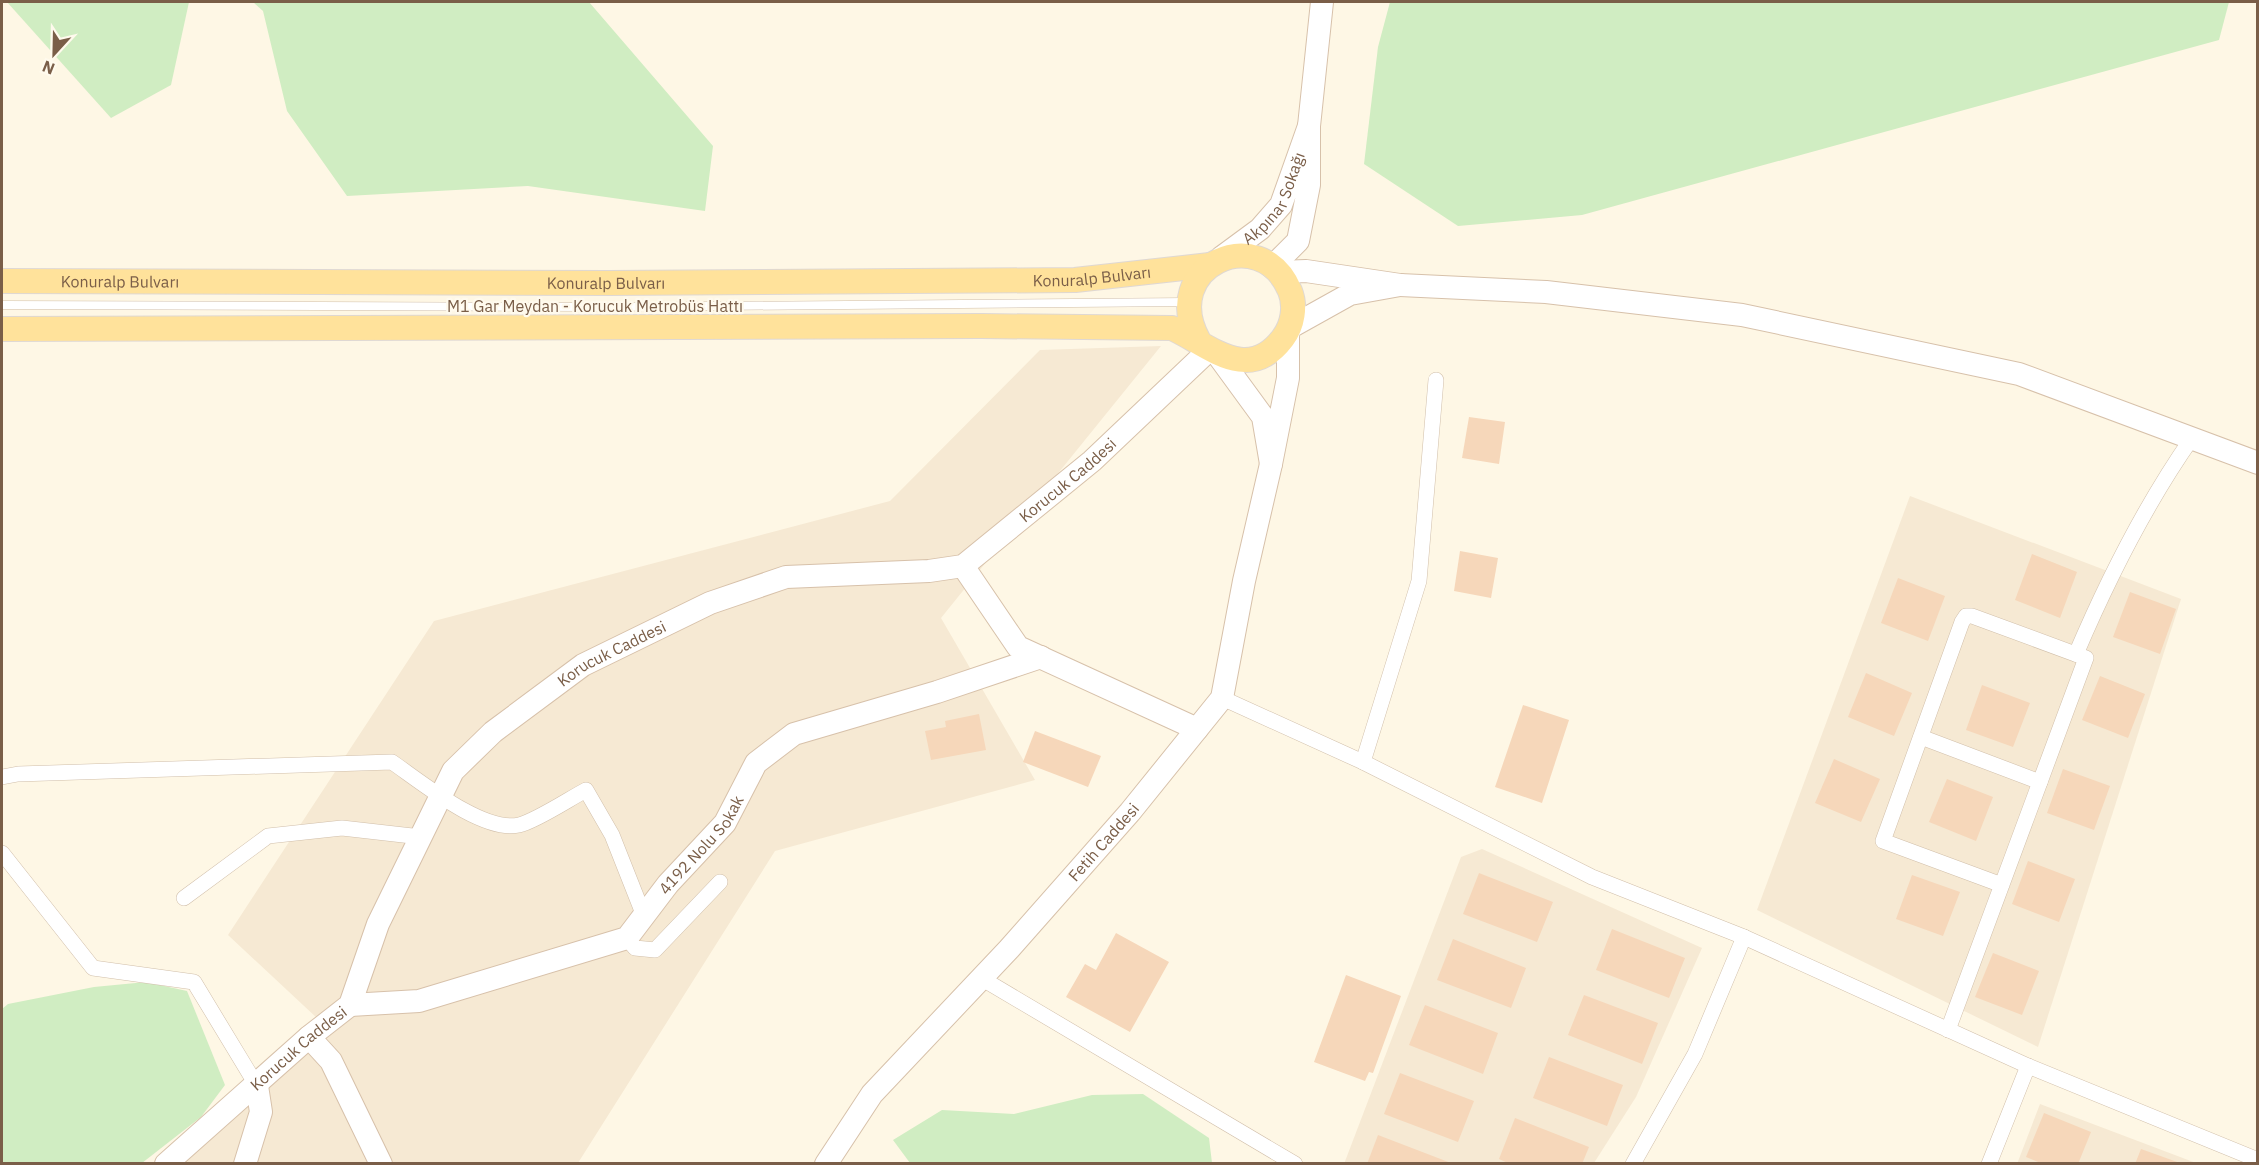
<svg xmlns="http://www.w3.org/2000/svg" width="2259" height="1165" font-family="'IBM Plex Sans',sans-serif">
<style>
.residential{fill:#f6e9d3}
.green{fill:#d0edc2}
.building{fill:#f6d7ba}
.lines{fill:none;stroke-linecap:round;stroke-linejoin:round}
.lane-casing{stroke:#d1bfaa;stroke-width:9}
.street-casing{stroke:#d1bfaa;stroke-width:16}
.secondary-casing{stroke:#d7c1aa;stroke-width:24}
.primary-casing{stroke:#dfd8d3;stroke-width:26}
.lane{stroke:#fff;stroke-width:8}
.street{stroke:#fff;stroke-width:15}
.secondary{stroke:#fff;stroke-width:22}
.primary{stroke:#ffe29b;stroke-width:24}
.labels{text-anchor:middle;dominant-baseline:central;stroke-width:4.5;stroke-linejoin:round;paint-order:stroke}
.street-label{font-size:16px;fill:#7a5e48;stroke:#fffaed}
</style>
<rect width="100%" height="100%" fill="#fef7e5"/>
<g class="residential">
<polygon points="1161,346 941,618 1035,780 775,851 578,1163 159,1164 318,1019 228,935 434,621 890,501 1040,350"/>
<polygon points="1910,496 2181,599 2038,1047 1757,910"/>
<polygon points="1482,849 1702,948 1636,1097 1594,1163 1344,1164 1461,857"/>
<polygon points="2040,1104 2196,1163 2017,1164"/>
</g>
<g class="green">
<polygon points="7,2 189,2 171,85 111,118"/>
<polygon points="253,2 589,2 713,146 705,211 528,186 347,196 287,111 263,11"/>
<polygon points="1390,2 2229,2 2219,40 1582,215 1458,226 1364,164 1378,47"/>
<polygon points="146,982 187,991 225,1085 201,1117 142,1163 2,1164 2,1009 8,1004 94,987"/>
<polygon points="1143,1094 1209,1138 1212,1163 910,1163 893,1140 942,1110 1014,1114 1092,1095"/>
</g>
<g class="building">
<polygon points="1469,417 1505,422 1499,464 1462,458"/>
<polygon points="1460,551 1498,558 1491,598 1454,591"/>
<polygon points="2032,554 2077,572 2060,618 2015,600"/>
<polygon points="1898,578 1945,596 1928,641 1881,623"/>
<polygon points="2130,592 2176,609 2160,654 2113,637"/>
<polygon points="1866,673 1912,693 1894,736 1848,717"/>
<polygon points="2100,676 2145,694 2128,738 2082,720"/>
<polygon points="1982,685 2030,703 2013,747 1966,730"/>
<polygon points="1523,705 1569,720 1542,803 1495,787"/>
<polygon points="979,714 986,750 931,760 925,731 946,727 945,721"/>
<polygon points="1035,731 1101,756 1088,787 1023,762"/>
<polygon points="1834,759 1880,779 1861,822 1815,803"/>
<polygon points="2063,769 2110,786 2094,830 2047,813"/>
<polygon points="1947,779 1993,797 1976,841 1929,822"/>
<polygon points="2028,861 2075,879 2059,922 2012,904"/>
<polygon points="1479,873 1553,902 1537,942 1463,914"/>
<polygon points="1912,875 1960,892 1943,936 1896,919"/>
<polygon points="1612,929 1685,958 1669,998 1596,970"/>
<polygon points="1116,933 1169,962 1130,1032 1066,997 1085,964 1096,970"/>
<polygon points="1453,939 1526,968 1511,1008 1437,980"/>
<polygon points="1993,953 2039,971 2022,1015 1975,997"/>
<polygon points="1346,975 1401,996 1373,1073 1369,1072 1365,1081 1314,1062"/>
<polygon points="1584,995 1658,1023 1642,1064 1568,1035"/>
<polygon points="1425,1005 1498,1033 1483,1074 1409,1045"/>
<polygon points="1549,1057 1623,1085 1607,1126 1533,1098"/>
<polygon points="1400,1073 1474,1101 1458,1142 1384,1114"/>
<polygon points="2044,1113 2091,1132 2078,1164 2043,1164 2026,1157"/>
<polygon points="1515,1118 1589,1147 1582,1164 1510,1164 1499,1159"/>
<polygon points="1378,1135 1451,1163 1451,1164 1367,1164"/>
<polygon points="2141,1149 2180,1163 2180,1164 2135,1164"/>
</g>
<g class="lines">
<defs>
<polyline id="lane" points="2,305 603,307 1187,302"/>
<g id="street">
<path d="M2076 654C2108 579 2145 505 2192 438"/>
<polyline points="1222,698 1363,762 1592,877 1744,937 2028,1066 2258,1160"/>
<polyline points="1921,737 2040,782"/>
<polyline points="1363,762 1419,581 1436,380"/>
<path d="M2 777 18 774 392 762C421 782 483 833 519 825 536 821 569 799 586 790L612 835 644 916"/>
<polyline points="2,853 93,968 194,982 257,1086"/>
<polyline points="184,898 268,836 342,828 421,837"/>
<polyline points="627,938 635,948 655,950 720,882"/>
<polyline points="981,978 1295,1164"/>
<polyline points="1948,1030 2086,658 1972,616 1966,616 1962,622 1883,841 2002,885"/>
<polyline points="1633,1164 1695,1054 1744,937"/>
<polyline points="1989,1164 2028,1066"/>
</g>
<g id="secondary">
<polyline points="1309,126 1322,2"/>
<path id="s1" d="M1222 257 1260 229 1281 205 1309 126V185L1298 241 1272 267"/>
<polyline points="1279,272 1306,271 1400,285 1350,294 1289,328"/>
<polyline points="1400,285 1546,292 1742,315 2019,374 2258,463"/>
<polyline points="1217,354 1263,417 1271,464 1288,378 1288,332"/>
<polyline points="963,566 1018,647 1197,729"/>
<path id="s2" d="M350 1005 419 1001 627 938 668 884 725 823 756 763 794 734 937 692 1041 657"/>
<polyline points="309,1037 331,1061 381,1164"/>
<path id="s3" d="M166 1164 309 1037 350 1005 378 924 453 771 493 732 583 665 710 603 786 577 929 571 963 566 1092 461 1209 350"/>
<polyline points="245,1164 261,1112 257,1086"/>
<path id="s4" d="M826 1164 872 1094 1009 949 1130 812 1222 698 1244 581 1271 464"/>
</g>
<g id="primary">
<path id="s5" d="M2 281 608 283 1075 280 1210 265"/>
<path d="M2 329 981 326 1172 328C1209 345 1248 385 1283 338 1293 325 1296 306 1290 291 1261 220 1157 266 1199 341"/>
</g>
</defs>
<use href="#lane" class="lane-casing"/>
<use href="#street" class="street-casing"/>
<use href="#secondary" class="secondary-casing"/>
<use href="#primary" class="primary-casing"/>
<use href="#lane" class="lane"/>
<use href="#street" class="street"/>
<use href="#secondary" class="secondary"/>
<use href="#primary" class="primary"/>
</g>
<g class="labels">
<g class="street-label">
<text stroke="none"><textPath href="#s1" startOffset="81">Akpınar Sokağı</textPath></text>
<text stroke="none"><textPath href="#s5" startOffset="1090">Konuralp Bulvarı</textPath></text>
<text stroke="none"><textPath href="#s5" startOffset="118">Konuralp Bulvarı</textPath></text>
<text stroke="none"><textPath href="#s5" startOffset="604">Konuralp Bulvarı</textPath></text>
<text x="595" y="306">M1 Gar Meydan - Korucuk Metrobüs Hattı</text>
<text stroke="none"><textPath href="#s3" startOffset="1202">Korucuk Caddesi</textPath></text>
<text stroke="none"><textPath href="#s3" startOffset="698">Korucuk Caddesi</textPath></text>
<text stroke="none"><textPath href="#s4" startOffset="426">Fetih Caddesi</textPath></text>
<text stroke="none"><textPath href="#s2" startOffset="406">4192 Nolu Sokak</textPath></text>
<text stroke="none"><textPath href="#s3" startOffset="176">Korucuk Caddesi</textPath></text>
</g>
</g>
<rect width="2259" height="1165" fill="none" stroke="#7a5e48" stroke-width="6"/>
<g transform="translate(54 54) rotate(202)" stroke="#fffaed" stroke-width="4.5" paint-order="stroke">
<path d="M0-4.5L10 22L0 15L-10 22Z" fill="#7a5e48"/>
<text y="-9" font-size="16" font-weight="bold" text-anchor="middle" fill="#7a5e48">N</text>
</g>
</svg>
